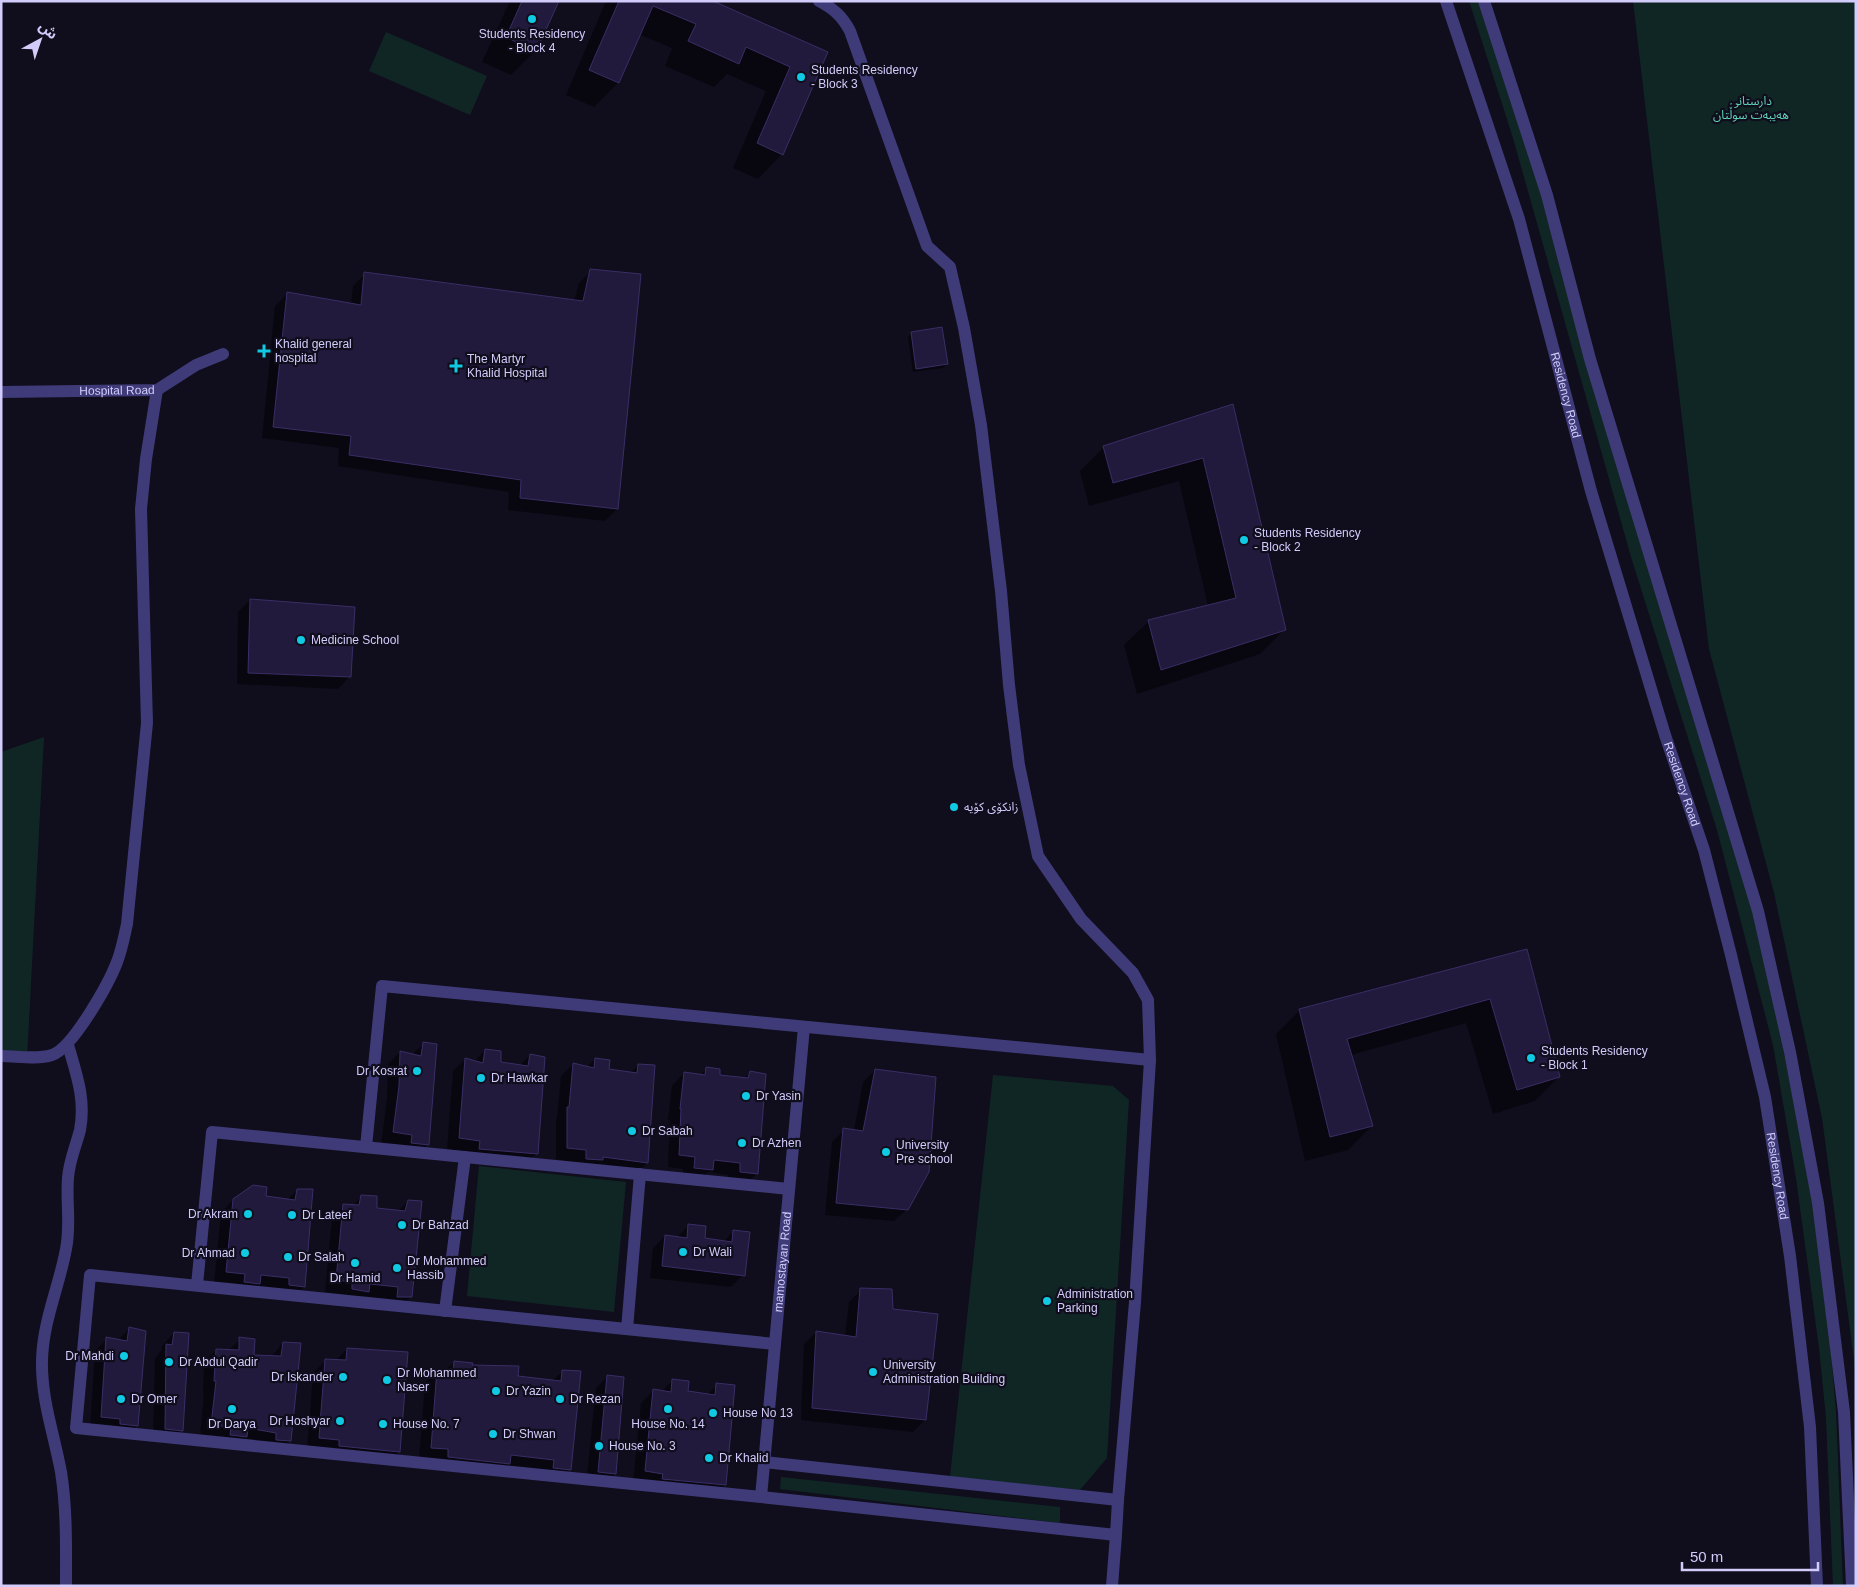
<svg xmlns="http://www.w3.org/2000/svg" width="1857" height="1587" font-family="Arial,'Noto Sans Arabic',sans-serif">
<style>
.green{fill:#102625}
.shadow{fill:#0007}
.building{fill:#221a3c;stroke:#3a2e66}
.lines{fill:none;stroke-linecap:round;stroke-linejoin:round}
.minor{stroke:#3e3b78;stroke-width:12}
.poi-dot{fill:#10cae3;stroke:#100d1c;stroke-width:2}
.labels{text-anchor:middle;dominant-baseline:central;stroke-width:4.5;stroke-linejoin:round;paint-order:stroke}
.poi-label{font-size:12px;fill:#d2ccfb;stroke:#100d1c;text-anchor:start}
.park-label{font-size:12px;fill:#5ed5ba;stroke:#100d1c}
.street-label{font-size:12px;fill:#d2ccfb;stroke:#100d1c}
</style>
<rect width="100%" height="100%" fill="#100d1c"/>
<g class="green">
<polygon points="1469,1 1484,1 1754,906 1807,1164 1828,1319 1836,1411 1843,1586 1833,1586 1826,1418 1819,1348 1796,1178 1773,1045 1717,830 1631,557 1513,138"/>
<polygon points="1633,1 1856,1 1856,1386 1854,1360 1822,1118 1774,893 1709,649"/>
<polygon points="386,32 487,76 470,115 369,71"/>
<polygon points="44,737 27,1059 1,1060 1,752"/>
<polygon points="993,1075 1113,1086 1129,1100 1107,1458 1080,1490 950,1477"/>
<polygon points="479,1166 626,1182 614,1312 467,1296"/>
<polygon points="781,1477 1060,1507 1060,1523 780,1489"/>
</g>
<g class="shadow">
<polygon points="510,1 558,1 535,51 511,75 482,62"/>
<polygon points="606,1 710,1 827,52 782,154 758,179 733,168 766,91 727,74 714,87 665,66 672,48 639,34 618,83 594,107 566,95"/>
<polygon points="591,271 640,275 617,509 605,521 508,510 509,492 338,466 339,448 262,438 275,306 287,294 351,305 353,286 365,274 574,301 579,283"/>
<polygon points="912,333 947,364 943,368 913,372 908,337"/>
<polygon points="1232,405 1285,629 1260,654 1137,694 1124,645 1149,621 1208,606 1179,481 1089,506 1080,471 1104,447"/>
<polygon points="250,600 350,676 338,689 237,684 238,612"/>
<polygon points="1526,950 1559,1077 1535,1101 1493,1114 1466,1023 1351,1055 1372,1126 1348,1150 1305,1161 1276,1034 1300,1010"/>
<polygon points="423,1044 427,1145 415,1157 381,1144 387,1099 388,1064 400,1052 412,1055"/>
<polygon points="485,1050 499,1063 519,1066 530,1055 537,1153 525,1165 447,1150 453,1071 465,1059 474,1062"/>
<polygon points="595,1059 608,1070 630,1074 638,1065 654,1066 647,1163 635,1175 556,1159 556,1120 557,1118 561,1076 573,1064 587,1067"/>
<polygon points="707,1069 718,1076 744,1078 750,1073 757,1173 745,1186 728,1184 728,1175 708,1172 700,1181 683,1180 683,1169 668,1167 670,1120 668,1120 672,1086 684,1073 700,1075"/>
<polygon points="875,1070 907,1209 894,1221 825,1215 832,1142 844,1130 854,1131 863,1082"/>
<polygon points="297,1190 304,1287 292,1299 214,1284 221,1213 233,1200 265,1197 287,1200"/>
<polygon points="362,1196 375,1209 398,1211 408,1201 411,1296 399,1309 386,1308 386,1299 363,1296 356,1303 341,1294 325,1292 332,1218 344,1205 352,1206"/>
<polygon points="689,1225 703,1239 723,1242 734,1231 743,1275 731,1287 650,1278 653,1248 665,1236 676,1238"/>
<polygon points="861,1290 892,1310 936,1315 925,1420 913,1432 801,1420 804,1344 816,1332 845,1336 849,1302"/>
<polygon points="129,1329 137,1426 125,1438 90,1428 95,1351 107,1339 117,1341"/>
<polygon points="174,1333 181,1430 169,1442 153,1441 155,1358 161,1351 162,1346"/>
<polygon points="240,1339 253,1356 271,1357 283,1343 299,1344 290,1441 277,1453 200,1437 204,1393 203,1393 204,1362 216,1350 228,1351"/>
<polygon points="347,1349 407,1353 399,1452 387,1464 307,1450 313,1373 325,1361 335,1361"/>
<polygon points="454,1362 516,1378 552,1381 563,1371 569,1469 557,1481 419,1459 425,1383 437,1371 444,1372"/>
<polygon points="608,1376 615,1474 603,1486 586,1484 596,1388"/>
<polygon points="673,1380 687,1392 707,1395 717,1385 725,1485 713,1497 633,1483 641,1403 653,1391 661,1392"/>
</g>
<g class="building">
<polygon points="522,1 559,1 536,52 506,37"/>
<polygon points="619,1 713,1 828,52 783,155 757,143 790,67 746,47 739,64 688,41 696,24 653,6 619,83 589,70"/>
<polygon points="590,269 641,274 618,509 520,498 521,480 349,455 351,436 273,427 287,292 361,305 364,272 583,301"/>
<polygon points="942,327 948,364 916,369 911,332"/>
<polygon points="1233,404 1286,630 1161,670 1148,620 1236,598 1203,458 1113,483 1103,446"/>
<polygon points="250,599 355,607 351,677 248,673"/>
<polygon points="1527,949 1560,1077 1517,1090 1490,999 1347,1039 1373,1126 1330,1137 1299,1009"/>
<polygon points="423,1042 437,1044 429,1145 411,1143 412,1135 393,1132 399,1086 400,1051 421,1056"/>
<polygon points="485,1049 501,1051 501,1062 528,1066 530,1054 545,1057 538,1154 479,1149 480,1141 459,1138 465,1058 483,1063"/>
<polygon points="595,1058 610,1060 609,1069 637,1073 638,1064 655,1065 648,1163 603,1157 603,1160 586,1159 586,1150 567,1148 567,1107 569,1107 573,1063 594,1068"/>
<polygon points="706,1067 720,1069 720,1075 748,1078 750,1071 766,1074 758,1174 740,1172 740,1163 714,1160 713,1170 694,1168 695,1157 679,1155 681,1109 680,1109 684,1072 705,1075"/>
<polygon points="875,1069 936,1077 929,1172 908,1210 836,1203 843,1128 863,1131"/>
<polygon points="253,1185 267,1187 266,1196 295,1200 297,1189 313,1189 305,1287 289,1285 289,1278 261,1275 260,1284 244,1282 245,1274 226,1272 233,1199"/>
<polygon points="361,1195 377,1196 377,1208 405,1211 408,1200 422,1201 412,1297 397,1297 398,1287 370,1284 369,1292 352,1289 352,1282 336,1280 343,1204 359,1205"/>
<polygon points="688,1224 706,1226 705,1238 732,1242 733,1230 750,1232 745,1276 662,1266 665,1235 687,1238"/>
<polygon points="860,1288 892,1289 893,1309 938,1314 926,1420 812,1408 816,1331 856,1337"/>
<polygon points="129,1327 146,1331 138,1426 120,1424 120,1419 101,1417 106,1337 127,1341"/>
<polygon points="174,1332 189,1333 183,1431 165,1429 166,1344 172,1345"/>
<polygon points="239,1337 255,1339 254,1355 281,1356 283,1342 301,1343 291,1441 276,1440 276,1433 248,1428 247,1437 230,1435 231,1427 211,1425 216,1381 214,1381 216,1349 239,1350"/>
<polygon points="347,1348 408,1352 400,1452 339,1446 339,1440 319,1438 325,1359 346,1360"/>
<polygon points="454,1361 473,1363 472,1365 519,1366 518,1376 561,1381 562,1370 581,1371 571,1470 553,1468 554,1460 511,1455 510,1464 448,1457 448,1449 431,1448 437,1369 453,1371"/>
<polygon points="607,1375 624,1377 616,1474 598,1472"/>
<polygon points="672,1379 689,1381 688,1391 715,1395 716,1383 735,1385 726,1485 662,1479 663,1474 645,1471 653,1389 671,1392"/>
</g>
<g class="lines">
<g class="minor">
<path d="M819 1C834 9 842 16 850 31L927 246 950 267 964 328 981 425 1001 591 1009 685 1019 765 1038 856 1081 919 1133 973 1148 1000 1150 1060 1135 1302 1118 1500"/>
<path id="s1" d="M1446 1 1519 219 1591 491 1665 735 1704 850 1731 955 1765 1097 1790 1256 1810 1427 1817 1586"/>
<polyline points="1484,1 1547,195 1590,359 1758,911 1790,1052 1818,1203 1844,1412 1852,1586"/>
<path id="s2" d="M1 392 157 390 196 365 223 354"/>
<path d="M1 1056C17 1056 36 1060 52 1055 73 1048 109 983 117 962 122 949 124 937 127 924L147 723 141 509 146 459 157 390"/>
<polyline points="366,1147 382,986 1150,1060"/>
<polyline points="197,1285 212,1132 789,1189"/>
<polyline points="445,1311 465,1157"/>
<polyline points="627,1329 640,1174"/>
<polyline points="764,1462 1118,1500 1116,1535 761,1497 76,1428 90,1275 775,1344"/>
<path id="s3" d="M761 1497 804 1027"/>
<path d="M66 1586C66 1548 67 1510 61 1472 54 1434 41 1399 42 1360 43 1321 59 1287 66 1249 71 1225 66 1202 68 1178 69 1161 76 1146 80 1130 86 1099 76 1073 68 1045"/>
<polyline points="1112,1586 1116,1535"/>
</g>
</g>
<g class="poi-dot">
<circle cx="532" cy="19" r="5"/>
<circle cx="801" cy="77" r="5"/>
<path d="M261.5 343.5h5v5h5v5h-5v5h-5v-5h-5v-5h5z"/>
<path d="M453.5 358.5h5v5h5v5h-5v5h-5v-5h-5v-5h5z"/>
<circle cx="1244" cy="540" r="5"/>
<circle cx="301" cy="640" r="5"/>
<circle cx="954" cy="807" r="5"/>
<circle cx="1531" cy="1058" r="5"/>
<circle cx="417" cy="1071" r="5"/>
<circle cx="481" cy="1078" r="5"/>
<circle cx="746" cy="1096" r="5"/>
<circle cx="632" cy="1131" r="5"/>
<circle cx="742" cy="1143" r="5"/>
<circle cx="886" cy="1152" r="5"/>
<circle cx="248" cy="1214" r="5"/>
<circle cx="292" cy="1215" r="5"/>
<circle cx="402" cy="1225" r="5"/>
<circle cx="683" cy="1252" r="5"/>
<circle cx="245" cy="1253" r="5"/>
<circle cx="288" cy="1257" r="5"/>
<circle cx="355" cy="1263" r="5"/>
<circle cx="397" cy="1268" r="5"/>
<circle cx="1047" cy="1301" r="5"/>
<circle cx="124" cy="1356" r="5"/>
<circle cx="169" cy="1362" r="5"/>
<circle cx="873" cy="1372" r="5"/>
<circle cx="343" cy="1377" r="5"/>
<circle cx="387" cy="1380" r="5"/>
<circle cx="496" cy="1391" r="5"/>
<circle cx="121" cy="1399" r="5"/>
<circle cx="560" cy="1399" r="5"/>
<circle cx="232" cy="1409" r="5"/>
<circle cx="668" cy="1409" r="5"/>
<circle cx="713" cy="1413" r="5"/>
<circle cx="340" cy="1421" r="5"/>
<circle cx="383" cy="1424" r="5"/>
<circle cx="493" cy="1434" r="5"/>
<circle cx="599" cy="1446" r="5"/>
<circle cx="709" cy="1458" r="5"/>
</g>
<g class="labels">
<g class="poi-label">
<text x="532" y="34" text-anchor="middle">Students Residency<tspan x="532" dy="14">- Block 4</tspan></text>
<text x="811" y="70">Students Residency<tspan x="811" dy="14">- Block 3</tspan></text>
<text x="275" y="344">Khalid general<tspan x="275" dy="14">hospital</tspan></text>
<text x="467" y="359">The Martyr<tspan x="467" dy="14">Khalid Hospital</tspan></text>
<text x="1254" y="533">Students Residency<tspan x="1254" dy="14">- Block 2</tspan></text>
<text x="311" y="640">Medicine School</text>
<text x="964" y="807">زانکۆی کۆیە</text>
<text x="1541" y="1051">Students Residency<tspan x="1541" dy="14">- Block 1</tspan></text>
<text x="407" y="1071" text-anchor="end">Dr Kosrat</text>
<text x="491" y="1078">Dr Hawkar</text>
<text x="756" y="1096">Dr Yasin</text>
<text x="642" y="1131">Dr Sabah</text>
<text x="752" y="1143">Dr Azhen</text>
<text x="896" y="1145">University<tspan x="896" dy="14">Pre school</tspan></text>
<text x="238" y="1214" text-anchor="end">Dr Akram</text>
<text x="302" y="1215">Dr Lateef</text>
<text x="412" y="1225">Dr Bahzad</text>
<text x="693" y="1252">Dr Wali</text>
<text x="235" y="1253" text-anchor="end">Dr Ahmad</text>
<text x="298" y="1257">Dr Salah</text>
<text x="407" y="1261">Dr Mohammed<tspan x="407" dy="14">Hassib</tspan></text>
<text x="355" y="1278" text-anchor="middle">Dr Hamid</text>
<text x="1057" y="1294">Administration<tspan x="1057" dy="14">Parking</tspan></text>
<text x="114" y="1356" text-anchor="end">Dr Mahdi</text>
<text x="179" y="1362">Dr Abdul Qadir</text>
<text x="883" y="1365">University<tspan x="883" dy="14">Administration Building</tspan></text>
<text x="397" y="1373">Dr Mohammed<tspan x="397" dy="14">Naser</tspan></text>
<text x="333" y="1377" text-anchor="end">Dr Iskander</text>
<text x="506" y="1391">Dr Yazin</text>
<text x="131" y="1399">Dr Omer</text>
<text x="570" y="1399">Dr Rezan</text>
<text x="723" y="1413">House No 13</text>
<text x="330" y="1421" text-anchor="end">Dr Hoshyar</text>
<text x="232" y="1424" text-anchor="middle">Dr Darya</text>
<text x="393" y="1424">House No. 7</text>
<text x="668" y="1424" text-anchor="middle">House No. 14</text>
<text x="503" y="1434">Dr Shwan</text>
<text x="609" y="1446">House No. 3</text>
<text x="719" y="1458">Dr Khalid</text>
</g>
<g class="park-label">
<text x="1751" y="101">دارستانی<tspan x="1751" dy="14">هەیبەت سوڵتان</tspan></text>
</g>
<g class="street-label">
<text stroke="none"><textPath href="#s2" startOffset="116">Hospital Road</textPath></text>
<text stroke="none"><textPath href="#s1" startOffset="412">Residency Road</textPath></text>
<text stroke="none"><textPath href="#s1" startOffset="818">Residency Road</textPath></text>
<text stroke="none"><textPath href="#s1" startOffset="1222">Residency Road</textPath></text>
<text stroke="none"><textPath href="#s3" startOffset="236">mamostayan Road</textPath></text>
</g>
</g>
<rect width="1857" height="1587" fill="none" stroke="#d2ccfb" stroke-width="5"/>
<g transform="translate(40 40) rotate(40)" stroke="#100d1c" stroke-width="4" paint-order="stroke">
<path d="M0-4L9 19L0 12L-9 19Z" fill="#d2ccfb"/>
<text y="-8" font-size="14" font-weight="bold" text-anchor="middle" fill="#d2ccfb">ش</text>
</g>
<path d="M1682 1562v8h136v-8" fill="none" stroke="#d2ccfb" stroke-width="2.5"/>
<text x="1690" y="1562" font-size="15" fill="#d2ccfb" stroke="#100d1c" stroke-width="4" paint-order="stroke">50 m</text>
</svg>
